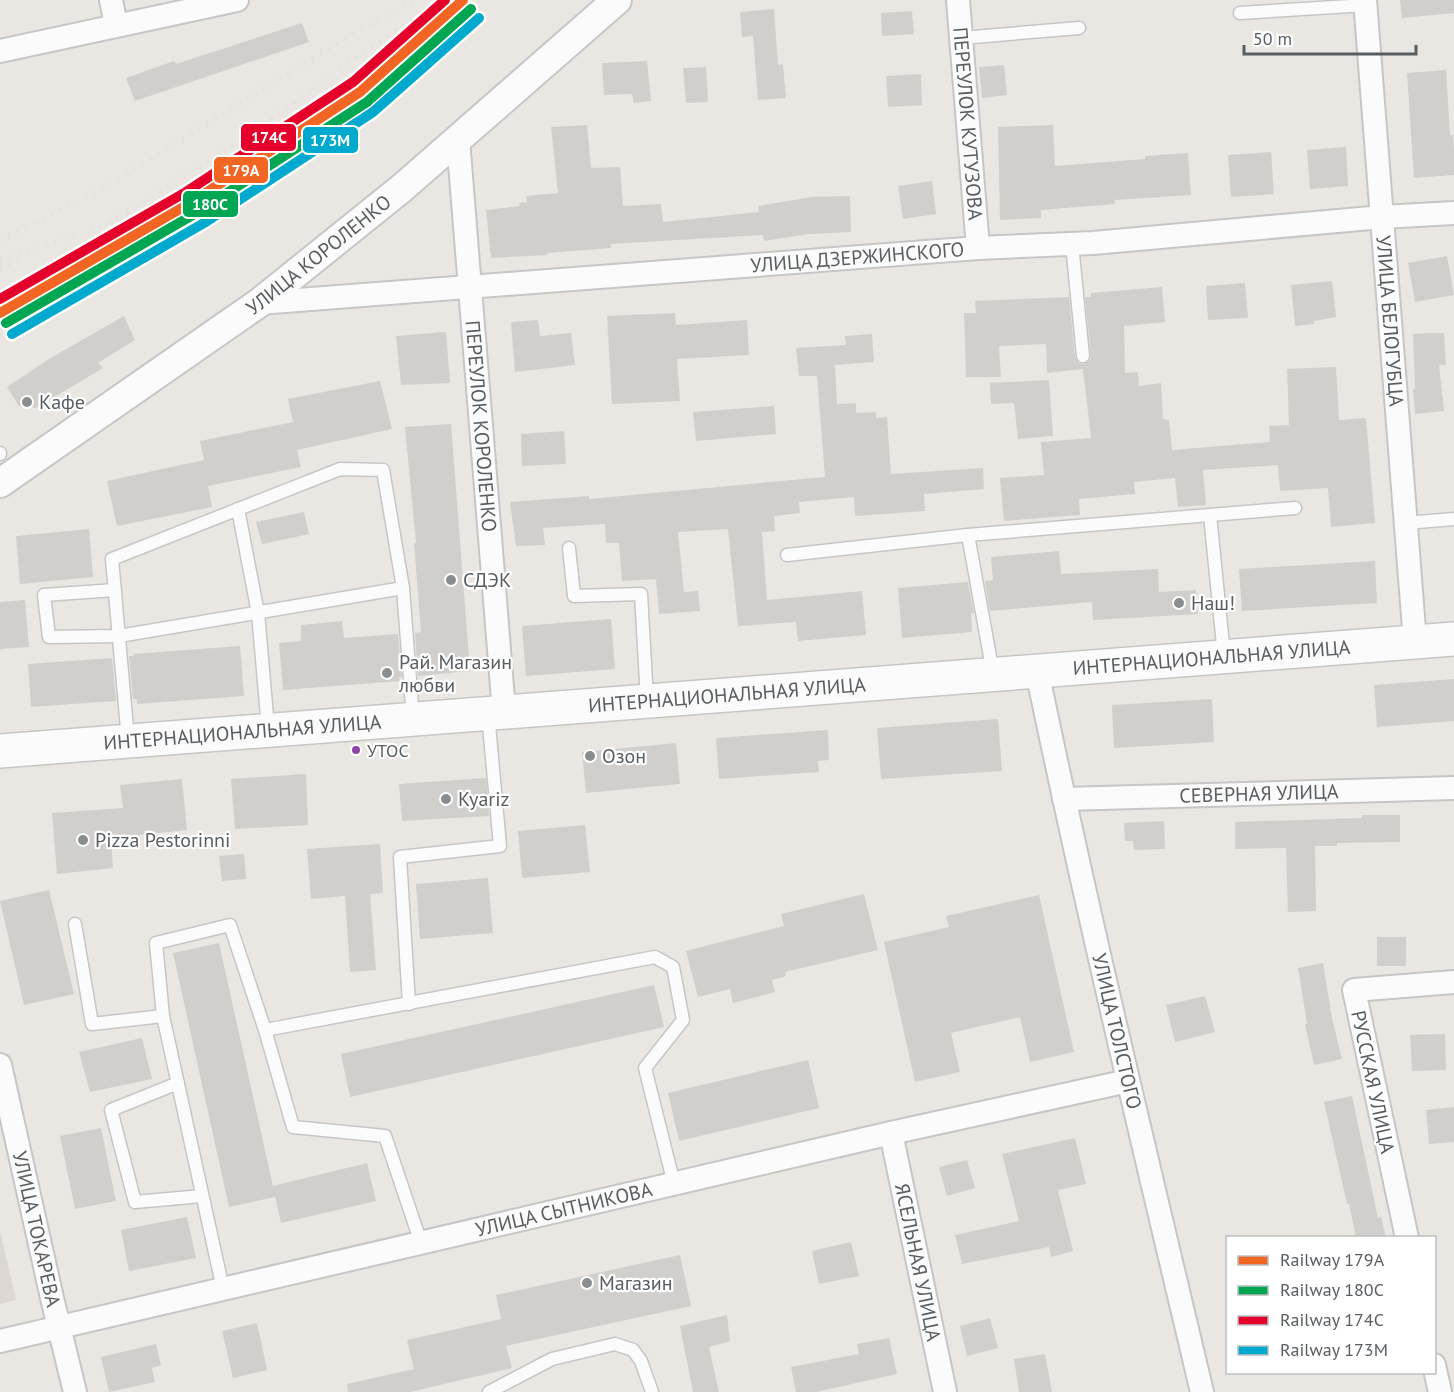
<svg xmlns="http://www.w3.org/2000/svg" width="1454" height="1392" font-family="'PT Sans',sans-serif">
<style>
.education{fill:#dcd8d1}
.building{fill:#d1cfcc}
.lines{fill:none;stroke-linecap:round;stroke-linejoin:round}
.service-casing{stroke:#c7c6c6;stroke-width:15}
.minor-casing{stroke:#c7c6c6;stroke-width:26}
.tertiary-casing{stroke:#c7c6c6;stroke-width:32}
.secondary-casing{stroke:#c6c6c5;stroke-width:36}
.service{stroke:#fcfbfb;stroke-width:12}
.minor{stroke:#fcfbfb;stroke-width:22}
.tertiary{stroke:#fcfbfb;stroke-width:28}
.secondary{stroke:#fcfbfb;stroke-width:33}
.rail{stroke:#e2e1e0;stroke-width:4.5;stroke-dasharray:1.5 8;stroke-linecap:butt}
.rail-1-casing{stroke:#fff;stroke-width:15}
.rail-2-casing{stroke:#fff;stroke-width:15}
.rail-3-casing{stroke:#fff;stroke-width:15}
.rail-4-casing{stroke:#fff;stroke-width:15}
.rail-1{stroke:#f26522;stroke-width:10}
.rail-2{stroke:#00a651;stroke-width:10}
.rail-3{stroke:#e4002b;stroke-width:10}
.rail-4{stroke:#00a9ce;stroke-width:10}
.poi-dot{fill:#8a8d8e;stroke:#fff;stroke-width:2}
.bus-dot{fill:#8e44ad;stroke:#fff;stroke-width:2}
.labels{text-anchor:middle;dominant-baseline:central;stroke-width:4.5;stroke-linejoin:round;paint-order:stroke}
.bus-label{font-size:18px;fill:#575d61;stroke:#fff;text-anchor:start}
.street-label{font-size:20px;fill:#575d61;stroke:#fff}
.poi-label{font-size:20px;fill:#575d61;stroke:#fff;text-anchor:start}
.line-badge{stroke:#fff;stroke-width:2}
.badge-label{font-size:16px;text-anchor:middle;font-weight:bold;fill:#fff}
</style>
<rect width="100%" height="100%" fill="#eae7e2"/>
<polygon class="education" points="0,1231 16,1300 0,1304"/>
<g class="building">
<polygon points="1400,0 1454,0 1454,13 1402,18"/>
<polygon points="774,9 778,65 783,64 786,98 758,100 753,36 742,37 740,12"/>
<polygon points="912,11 914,34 882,36 881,13"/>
<polygon points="302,23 309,42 135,101 126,78 174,61 176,64"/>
<polygon points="647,61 651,101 634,103 632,94 604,95 602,63"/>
<polygon points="1004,65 1007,95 982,98 979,67"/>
<polygon points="706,67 708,102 686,103 683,68"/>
<polygon points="1446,70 1450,135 1453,135 1454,151 1454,175 1414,178 1407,73"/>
<polygon points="921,74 922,105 888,107 886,76"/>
<polygon points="587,125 591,168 620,167 623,206 661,204 663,222 759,212 758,206 812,197 850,196 851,232 809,234 764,241 763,235 610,244 611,248 547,253 548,255 491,258 486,210 520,206 519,203 527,202 526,196 558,193 551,127"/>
<polygon points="1053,125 1055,166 1145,159 1145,156 1188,153 1191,195 1114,200 1115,204 1041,210 1041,218 1000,220 998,127"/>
<polygon points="1346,147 1348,186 1310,189 1307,150"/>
<polygon points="1271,152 1274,194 1231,197 1228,155"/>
<polygon points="932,181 936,214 903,219 898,186"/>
<polygon points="1447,256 1454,295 1415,302 1408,263"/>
<polygon points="1332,281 1336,317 1314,321 1314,324 1295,326 1291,285"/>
<polygon points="1245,283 1248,318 1208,320 1206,286"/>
<polygon points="1162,287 1165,322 1124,326 1125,373 1138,372 1139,386 1161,383 1163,419 1169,420 1172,450 1270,442 1269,426 1289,425 1287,369 1336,367 1339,420 1366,418 1375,523 1331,527 1328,488 1280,491 1278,465 1203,470 1206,505 1178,507 1175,478 1134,482 1135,494 1079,499 1080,515 1004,521 1000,478 1044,475 1041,442 1091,438 1083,369 1047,373 1046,344 999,346 1001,377 966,377 964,313 976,313 975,301 1069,297 1075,357 1079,363 1084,364 1090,360 1091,355 1085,297 1091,297 1091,293"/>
<polygon points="675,313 676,325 747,320 749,355 677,359 680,401 612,404 607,316"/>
<polygon points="124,316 135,340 98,363 103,368 36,408 19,406 7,387 49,359"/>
<polygon points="538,320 540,336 571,333 575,365 515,372 511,322"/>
<polygon points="446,332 450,383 401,385 396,336"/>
<polygon points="1430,333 1444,333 1446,365 1439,365 1444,411 1415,414 1413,389 1415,389 1413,334"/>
<polygon points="872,334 874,362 835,365 837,404 856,403 856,413 876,412 876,418 887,417 891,474 983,468 984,489 924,494 925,511 855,516 854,497 799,502 800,513 774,516 775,531 762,532 767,600 862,591 866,635 798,641 796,622 738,626 728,529 678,532 684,592 698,591 700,611 659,614 656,579 622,581 619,543 606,543 605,524 543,528 545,545 516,546 510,502 589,496 589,499 825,477 817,376 799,376 796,348 846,345 845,336"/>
<polygon points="1049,380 1053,436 1018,439 1014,403 991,404 990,383"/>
<polygon points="380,381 392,429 297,450 301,467 208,486 212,507 117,526 107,481 204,460 200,441 293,422 288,399"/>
<polygon points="774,406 776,434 696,441 693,412"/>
<polygon points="451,424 470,671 418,676 415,633 421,632 414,543 416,543 405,427"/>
<polygon points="564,431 566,464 522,466 521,434"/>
<polygon points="304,512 309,534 262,544 256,522"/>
<polygon points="89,529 93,577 20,584 16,536"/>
<polygon points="1059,551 1061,574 1158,569 1159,592 1196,590 1198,614 1093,620 1092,602 990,611 985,581 993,580 991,557"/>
<polygon points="1375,561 1377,603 1242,611 1239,569"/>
<polygon points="968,582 974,613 971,613 972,632 902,638 898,588"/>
<polygon points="25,600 29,647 0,649 0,602"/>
<polygon points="611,619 615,669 526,676 522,626"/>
<polygon points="342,621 344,638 398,634 402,677 399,677 400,681 283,690 279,643 301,641 301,625"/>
<polygon points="240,646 244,696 137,704 137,699 133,699 129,656 134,656 133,654"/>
<polygon points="112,658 116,701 31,707 28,664"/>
<polygon points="1454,679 1454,721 1377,727 1374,685"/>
<polygon points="1212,699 1214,742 1114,748 1112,705"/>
<polygon points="998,719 1002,771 881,779 877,728"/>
<polygon points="828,730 829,760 818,761 819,772 719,779 716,738"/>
<polygon points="676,743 680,784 586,793 582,752"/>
<polygon points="306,774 308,825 235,829 231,779"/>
<polygon points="486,778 489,816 402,821 399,784"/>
<polygon points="182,779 187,830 111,838 113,868 57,874 52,813 123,808 120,785"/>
<polygon points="1362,815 1400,815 1400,842 1337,843 1337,846 1315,846 1316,911 1288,912 1286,848 1235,849 1235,822 1362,818"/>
<polygon points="1164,821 1165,849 1134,850 1133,841 1125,841 1124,823"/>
<polygon points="585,825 590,872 522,878 518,831"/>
<polygon points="380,844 383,893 370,894 376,970 350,972 345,896 311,899 307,849"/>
<polygon points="244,854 246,879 222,881 219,856"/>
<polygon points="488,878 493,933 420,939 416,884"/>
<polygon points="49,890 74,994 24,1005 0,901"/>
<polygon points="864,894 878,950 785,972 786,976 772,980 775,992 733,1003 730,989 698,997 686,951 784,926 781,914"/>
<polygon points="1039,895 1074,1052 1030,1062 1020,1017 951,1033 960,1072 915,1082 884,942 949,927 946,916"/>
<rect x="1377" y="937" width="29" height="29"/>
<polygon points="219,943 273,1186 367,1163 376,1201 281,1223 273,1188 275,1197 229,1207 173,953"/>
<polygon points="1323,963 1332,1018 1342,1059 1314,1065 1305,1024 1307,1023 1298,968"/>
<polygon points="654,985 664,1027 350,1097 341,1054"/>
<polygon points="1205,996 1215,1032 1175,1042 1166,1005"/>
<polygon points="1445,1034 1446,1070 1412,1071 1410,1035"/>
<polygon points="142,1038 152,1079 90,1092 79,1052"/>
<polygon points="808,1060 819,1108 679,1141 668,1093"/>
<polygon points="1352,1096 1378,1218 1381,1217 1386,1238 1356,1238 1349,1204 1347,1204 1324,1102"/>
<polygon points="1454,1107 1454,1142 1429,1144 1426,1110"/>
<polygon points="101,1128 116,1201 75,1209 60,1136"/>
<polygon points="1075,1138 1086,1184 1058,1190 1073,1251 1051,1257 1049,1247 962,1264 955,1235 1019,1221 1002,1154"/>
<polygon points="967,1160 975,1188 947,1196 939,1167"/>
<polygon points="187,1217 196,1258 129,1271 121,1230"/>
<polygon points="851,1242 859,1276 819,1284 812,1251"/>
<polygon points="680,1255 691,1306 506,1346 512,1368 410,1392 348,1392 347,1384 414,1369 407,1340 501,1319 496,1295"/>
<polygon points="727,1315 730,1341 709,1347 719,1392 693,1392 680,1326"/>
<polygon points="990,1318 998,1348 967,1356 960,1326"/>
<polygon points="257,1323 267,1370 233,1378 222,1331"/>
<polygon points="889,1338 897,1374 816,1392 796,1392 791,1367 859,1354 857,1344"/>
<polygon points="156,1344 161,1365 152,1368 155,1382 109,1392 101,1357"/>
<polygon points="1045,1354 1052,1392 1019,1392 1014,1359"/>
</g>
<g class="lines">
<defs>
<g id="service">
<polyline points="1240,13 1366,5"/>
<polyline points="961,38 1079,28"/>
<polyline points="1072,244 1083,356"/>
<polyline points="0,453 0,454"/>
<polyline points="238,509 258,613 268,728"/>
<polyline points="1406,523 1454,519"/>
<polyline points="569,548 574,596 641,594 647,700"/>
<polyline points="787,555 968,535"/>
<polyline points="115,590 44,595 49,637 119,636 403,588"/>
<polyline points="1224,655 1210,515 1295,508"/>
<polyline points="993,673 968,535 1210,515"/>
<polyline points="128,740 112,559 340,469 383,470 403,588 413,719"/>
<polyline points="75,924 92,1024 163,1016"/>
<polyline points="409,1004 400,857 500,846 488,714"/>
<polyline points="265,1030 655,957 673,967 683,1020 645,1068 674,1184"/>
<polyline points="178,1083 111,1110 135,1202 202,1196"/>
<polyline points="223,1289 163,1016 156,943 230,925 265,1030 293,1127 385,1136 421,1243"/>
<polyline points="489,1392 552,1359 615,1344 633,1350 641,1361 652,1392"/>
</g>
<g id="minor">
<polyline points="111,0 116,25"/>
<path id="s1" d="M958 0 978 248"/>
<path id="s2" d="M1365 0 1415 642"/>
<polyline points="0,51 237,0"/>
<path id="s3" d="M458 139 504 712"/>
<path id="s4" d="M259 303 978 248 1093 243 1382 217 1454 213"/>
<path id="s5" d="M1037 671C1087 912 1145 1152 1202 1392"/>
<path id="s6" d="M1064 799 1454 788"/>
<path id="s7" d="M0 1065 52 1298 75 1392"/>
<path id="s8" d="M891 1133 945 1392"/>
<polyline points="1407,1238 1354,990 1454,982"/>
<path id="s9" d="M0 1341 891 1133 1128 1081"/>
<polyline points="1434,1365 1440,1392"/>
</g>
<g id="tertiary">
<path id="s10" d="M0 483 259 303 402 188 617 0"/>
</g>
<g id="secondary">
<path id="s11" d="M0 751 1454 639"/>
</g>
</defs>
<use href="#service" class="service-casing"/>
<use href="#minor" class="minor-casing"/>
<use href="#tertiary" class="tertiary-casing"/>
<use href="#secondary" class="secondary-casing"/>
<use href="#service" class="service"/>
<use href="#minor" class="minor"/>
<use href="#tertiary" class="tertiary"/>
<use href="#secondary" class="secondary"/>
<g class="rail">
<polyline points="360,92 479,0"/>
<polyline points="160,200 223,171 329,112"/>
<polyline points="111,222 226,150 439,0"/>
<polyline points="0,240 100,190 323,52 413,0"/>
<polyline points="0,259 94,230 119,218"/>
<polyline points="0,269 25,259"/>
<polyline points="0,308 27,297"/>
<polyline points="0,335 192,202"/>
</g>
<defs>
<polyline id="rail-1" points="0,313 192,202 360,92 463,0"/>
<polyline id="rail-2" points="6,323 198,212 367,102 471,9"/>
<polyline id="rail-3" points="0,299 186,192 353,82 445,0"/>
<polyline id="rail-4" points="12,334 204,223 373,112 479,18"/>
</defs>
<use href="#rail-1" class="rail-1-casing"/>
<use href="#rail-2" class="rail-2-casing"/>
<use href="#rail-3" class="rail-3-casing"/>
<use href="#rail-4" class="rail-4-casing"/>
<use href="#rail-1" class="rail-1"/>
<use href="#rail-2" class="rail-2"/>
<use href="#rail-3" class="rail-3"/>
<use href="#rail-4" class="rail-4"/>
</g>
<g class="poi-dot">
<circle cx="27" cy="402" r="6"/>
<circle cx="451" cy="580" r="6"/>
<circle cx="1179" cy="603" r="6"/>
<circle cx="387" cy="673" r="6"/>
<circle cx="590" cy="756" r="6"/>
<circle cx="446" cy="799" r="6"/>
<circle cx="83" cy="840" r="6"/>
<circle cx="587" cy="1283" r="6"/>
</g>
<circle class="bus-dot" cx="356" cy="750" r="5"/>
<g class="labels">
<g class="bus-label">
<text x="367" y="750">УТОС</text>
</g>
<g class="street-label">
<text stroke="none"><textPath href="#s1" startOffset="124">ПЕРЕУЛОК КУТУЗОВА</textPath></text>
<text stroke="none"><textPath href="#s10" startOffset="392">УЛИЦА КОРОЛЕНКО</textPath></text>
<text stroke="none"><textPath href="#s4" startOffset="600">УЛИЦА ДЗЕРЖИНСКОГО</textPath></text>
<text stroke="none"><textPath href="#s2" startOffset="322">УЛИЦА БЕЛОГУБЦА</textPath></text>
<text stroke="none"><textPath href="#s3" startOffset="288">ПЕРЕУЛОК КОРОЛЕНКО</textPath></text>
<text stroke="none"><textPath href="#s11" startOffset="1215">ИНТЕРНАЦИОНАЛЬНАЯ УЛИЦА</textPath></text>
<text stroke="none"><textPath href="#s11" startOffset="729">ИНТЕРНАЦИОНАЛЬНАЯ УЛИЦА</textPath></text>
<text stroke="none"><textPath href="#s11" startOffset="243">ИНТЕРНАЦИОНАЛЬНАЯ УЛИЦА</textPath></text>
<text stroke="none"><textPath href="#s6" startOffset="195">СЕВЕРНАЯ УЛИЦА</textPath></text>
<text stroke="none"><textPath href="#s5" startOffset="369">УЛИЦА ТОЛСТОГО</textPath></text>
<text transform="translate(1373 1082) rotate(78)">РУССКАЯ УЛИЦА</text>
<text stroke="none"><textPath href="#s9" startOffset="579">УЛИЦА СЫТНИКОВА</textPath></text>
<text stroke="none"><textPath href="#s7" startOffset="168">УЛИЦА ТОКАРЕВА</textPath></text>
<text stroke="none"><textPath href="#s8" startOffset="132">ЯСЕЛЬНАЯ УЛИЦА</textPath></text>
</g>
<g class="poi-label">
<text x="39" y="402">Кафе</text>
<text x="463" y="580">СДЭК</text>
<text x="1191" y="603">Наш!</text>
<text x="399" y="662">Рай. Магазин<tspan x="399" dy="23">любви</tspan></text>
<text x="602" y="756">Озон</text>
<text x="458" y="799">Kyariz</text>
<text x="95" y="840">Pizza Pestorinni</text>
<text x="599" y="1283">Магазин</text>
</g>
</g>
<g class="line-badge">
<rect x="240" y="123" width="57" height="29" rx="6" fill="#e4002b"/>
<rect x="302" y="126" width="57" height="28" rx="6" fill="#00a9ce"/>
<rect x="213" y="156" width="56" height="28" rx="6" fill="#f26522"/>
<rect x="182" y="190" width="57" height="28" rx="6" fill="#00a651"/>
</g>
<g class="badge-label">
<text x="269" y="143">174С</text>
<text x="330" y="146">173М</text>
<text x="241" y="176">179А</text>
<text x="210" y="210">180С</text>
</g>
<rect x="1226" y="1236" width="210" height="138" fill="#ffffff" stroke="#bcbec0" stroke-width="1.5"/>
<rect x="1238" y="1256" width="30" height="9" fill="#f26522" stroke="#bcbec0" stroke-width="1.5"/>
<text x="1280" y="1266" font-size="18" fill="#575d61">Railway 179А</text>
<rect x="1238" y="1286" width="30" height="9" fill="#00a651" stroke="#bcbec0" stroke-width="1.5"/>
<text x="1280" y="1296" font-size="18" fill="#575d61">Railway 180С</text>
<rect x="1238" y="1316" width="30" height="9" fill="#e4002b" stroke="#bcbec0" stroke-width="1.5"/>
<text x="1280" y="1326" font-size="18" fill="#575d61">Railway 174С</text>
<rect x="1238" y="1346" width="30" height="9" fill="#00a9ce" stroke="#bcbec0" stroke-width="1.5"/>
<text x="1280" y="1356" font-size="18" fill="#575d61">Railway 173М</text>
<path d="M1244 45v9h172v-9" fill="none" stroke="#575d61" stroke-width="3"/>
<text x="1253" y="45" font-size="18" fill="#575d61" stroke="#ffffff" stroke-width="4.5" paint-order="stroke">50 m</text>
</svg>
